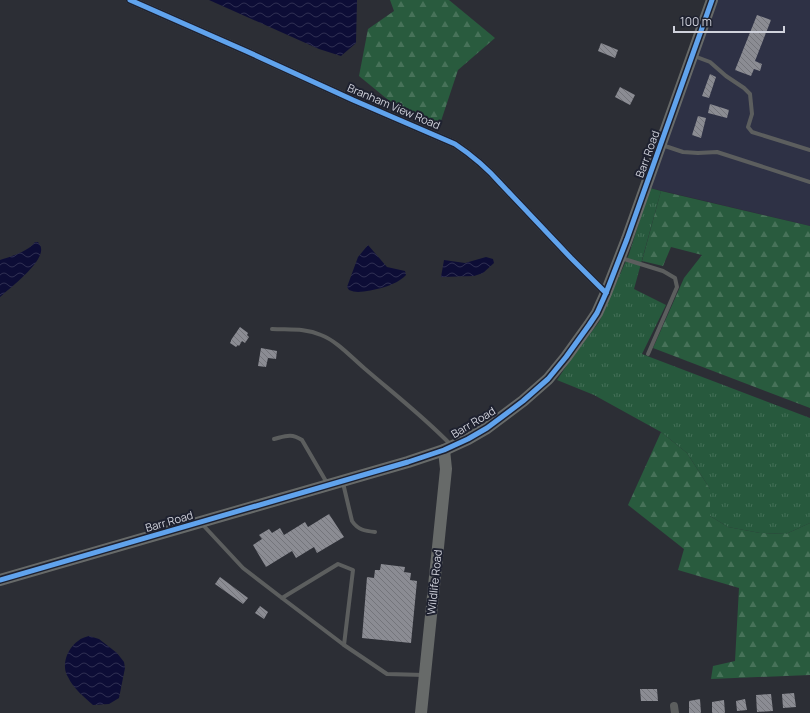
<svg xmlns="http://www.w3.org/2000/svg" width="810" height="713" font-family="Manrope,sans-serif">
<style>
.built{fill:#2e3145}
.grass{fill:url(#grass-tufts)}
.forest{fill:url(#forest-firs)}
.water{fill:url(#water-waves)}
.building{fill:url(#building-back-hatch)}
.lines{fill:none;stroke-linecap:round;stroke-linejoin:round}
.lane{stroke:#5c5e5e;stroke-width:4}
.street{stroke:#5c5e5e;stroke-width:8}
.secondary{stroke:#676a69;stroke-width:12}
.cycleway-casing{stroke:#1e212f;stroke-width:8}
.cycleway{stroke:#60a3ed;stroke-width:5}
.labels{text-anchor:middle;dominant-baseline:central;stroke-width:4;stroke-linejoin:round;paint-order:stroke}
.street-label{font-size:11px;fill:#d0d2dc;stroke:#1e212f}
</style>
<defs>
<pattern id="grass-tufts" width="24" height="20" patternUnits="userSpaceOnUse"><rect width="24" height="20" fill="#27593d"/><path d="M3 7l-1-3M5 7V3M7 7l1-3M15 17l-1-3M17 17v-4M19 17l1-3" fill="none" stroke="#457058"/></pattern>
<pattern id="forest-firs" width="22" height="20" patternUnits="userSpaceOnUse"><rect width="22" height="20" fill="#295b3e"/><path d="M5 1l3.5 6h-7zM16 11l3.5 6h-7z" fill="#477259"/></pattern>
<pattern id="water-waves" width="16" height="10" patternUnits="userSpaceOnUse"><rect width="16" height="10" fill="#0d0d36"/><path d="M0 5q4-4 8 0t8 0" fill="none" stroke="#2f2f52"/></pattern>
<pattern id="building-back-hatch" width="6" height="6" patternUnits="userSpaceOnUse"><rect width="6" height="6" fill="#8b8c93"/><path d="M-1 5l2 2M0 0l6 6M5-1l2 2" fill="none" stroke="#74757b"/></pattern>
</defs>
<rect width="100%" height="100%" fill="#2c2e35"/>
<polygon class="built" points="712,0 810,0 810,226 646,187"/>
<polygon class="grass" points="650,188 661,191 634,289 666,305 642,354 810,418 810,523 786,534 760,533 728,527 710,516 710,489 687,453 661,432 594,395 557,380 571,359 599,322 629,254"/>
<g class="forest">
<polygon points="390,0 449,0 495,38 458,70 439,127 417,118 398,108 359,76 368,29 394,11"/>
<polygon points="661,191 810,226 810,408 653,348 684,278 702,255 671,247 663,266 642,261"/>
<polygon points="661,432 687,453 710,489 710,516 728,527 760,533 786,534 810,523 810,675 711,679 713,666 735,661 739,588 678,570 684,549 628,505"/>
</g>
<g class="water">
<polygon points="209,0 357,0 356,43 341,56 319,49"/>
<path d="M35 242H38C39 244 41 246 41 248 44 262 10 288 0 297V260C10 257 29 251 35 242Z"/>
<path d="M368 245 387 267 405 271 406 275C396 286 373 291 358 292 355 292 352 291 349 290L347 287 358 257Z"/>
<polygon points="486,257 493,259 494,263 483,273 474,276 441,277 444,260 465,263"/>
<path d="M89 636 99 639 117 653 124 662 125 668 119 698 109 704 93 705C84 697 73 688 68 677 61 665 67 649 78 641 81 638 86 637 89 636Z"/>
</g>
<g class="building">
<polygon points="757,15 771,20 755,61 762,64 760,71 754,69 751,76 735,70"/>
<polygon points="601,43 618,50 615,58 598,51"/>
<polygon points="710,74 716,77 709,98 702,96"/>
<polygon points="620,87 635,95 630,105 615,97"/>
<polygon points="710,104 729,110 727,118 708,113"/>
<polygon points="698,116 706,118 701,138 692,135"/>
<polygon points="240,327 248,333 247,335 249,337 245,343 242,341 239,346 238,345 236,347 230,343 231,341 231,340"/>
<polygon points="261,348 277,351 276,359 268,358 266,367 258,366"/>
<polygon points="329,514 344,537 317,553 314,547 296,558 292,551 266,567 253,545 262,539 259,535 269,529 272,533 280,528 284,535 305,522 308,527"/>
<polygon points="381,564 405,567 404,572 411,573 410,580 417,581 411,643 362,638 367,577 374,578 375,570 380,570"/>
<polygon points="220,577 248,598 243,604 215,584"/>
<polygon points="260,606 268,612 264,619 255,613"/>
<polygon points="640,689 657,689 658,701 641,701"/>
<polygon points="794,693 796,707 783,708 782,694"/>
<polygon points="771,694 773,711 757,712 756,695"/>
<polygon points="700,699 701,713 689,713 689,701"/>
<polygon points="745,699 747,710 737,711 736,701"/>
<polygon points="724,700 725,713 712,713 712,702"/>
</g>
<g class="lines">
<g class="lane">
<polyline points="694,56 710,62 726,76 744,88 750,94 752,114 748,127 752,132 810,150"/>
<polyline points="662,145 683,152 698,153 717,152 810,182"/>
<polyline points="621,258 663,271 675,278 677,287 648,354"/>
<path d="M272 329C289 330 305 328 321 335 337 341 351 357 364 368 393 393 424 417 451 445"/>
<path d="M274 439C286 436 291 433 302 440L327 483"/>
<path d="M343 483 352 521C358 530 365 531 375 532"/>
<polyline points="202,524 243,568 282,598 338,564 353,570 344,645 387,674 424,675"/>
<polyline points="282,598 344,645"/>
</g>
<g class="street">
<path d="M130 0 246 51 353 100 455 144C473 156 487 168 501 184L571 258 606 293"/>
<polyline points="674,706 675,713"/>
</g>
<g class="secondary">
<polyline points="0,580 408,462 444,450 468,439 487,428 523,401 548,379 566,357 589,325 597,313 606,293 627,239 712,0"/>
<polyline points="421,713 446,469 444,450"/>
</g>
<defs>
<g id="cycleway">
<path d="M130 0 246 51 353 100 455 144C473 156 487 168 501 184L571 258 606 293"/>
<polyline points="0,580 408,462 444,450 468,439 487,428 523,401 548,379 566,357 589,325 597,313 606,293 627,239 712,0"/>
</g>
</defs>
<use href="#cycleway" class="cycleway-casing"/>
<use href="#cycleway" class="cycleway"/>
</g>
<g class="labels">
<g class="street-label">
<text transform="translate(394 106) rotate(23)">Branham View Road</text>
<text transform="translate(647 154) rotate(-70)">Barr Road</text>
<text transform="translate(473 422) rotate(-31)">Barr Road</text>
<text transform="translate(169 521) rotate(-16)">Barr Road</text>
<text transform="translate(434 582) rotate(-84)">Wildlife Road</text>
</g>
</g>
<path d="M674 26v6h110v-6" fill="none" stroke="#d0d2dc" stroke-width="2"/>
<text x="680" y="26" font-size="12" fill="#d0d2dc" stroke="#1e212f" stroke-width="3" paint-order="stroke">100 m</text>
</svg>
